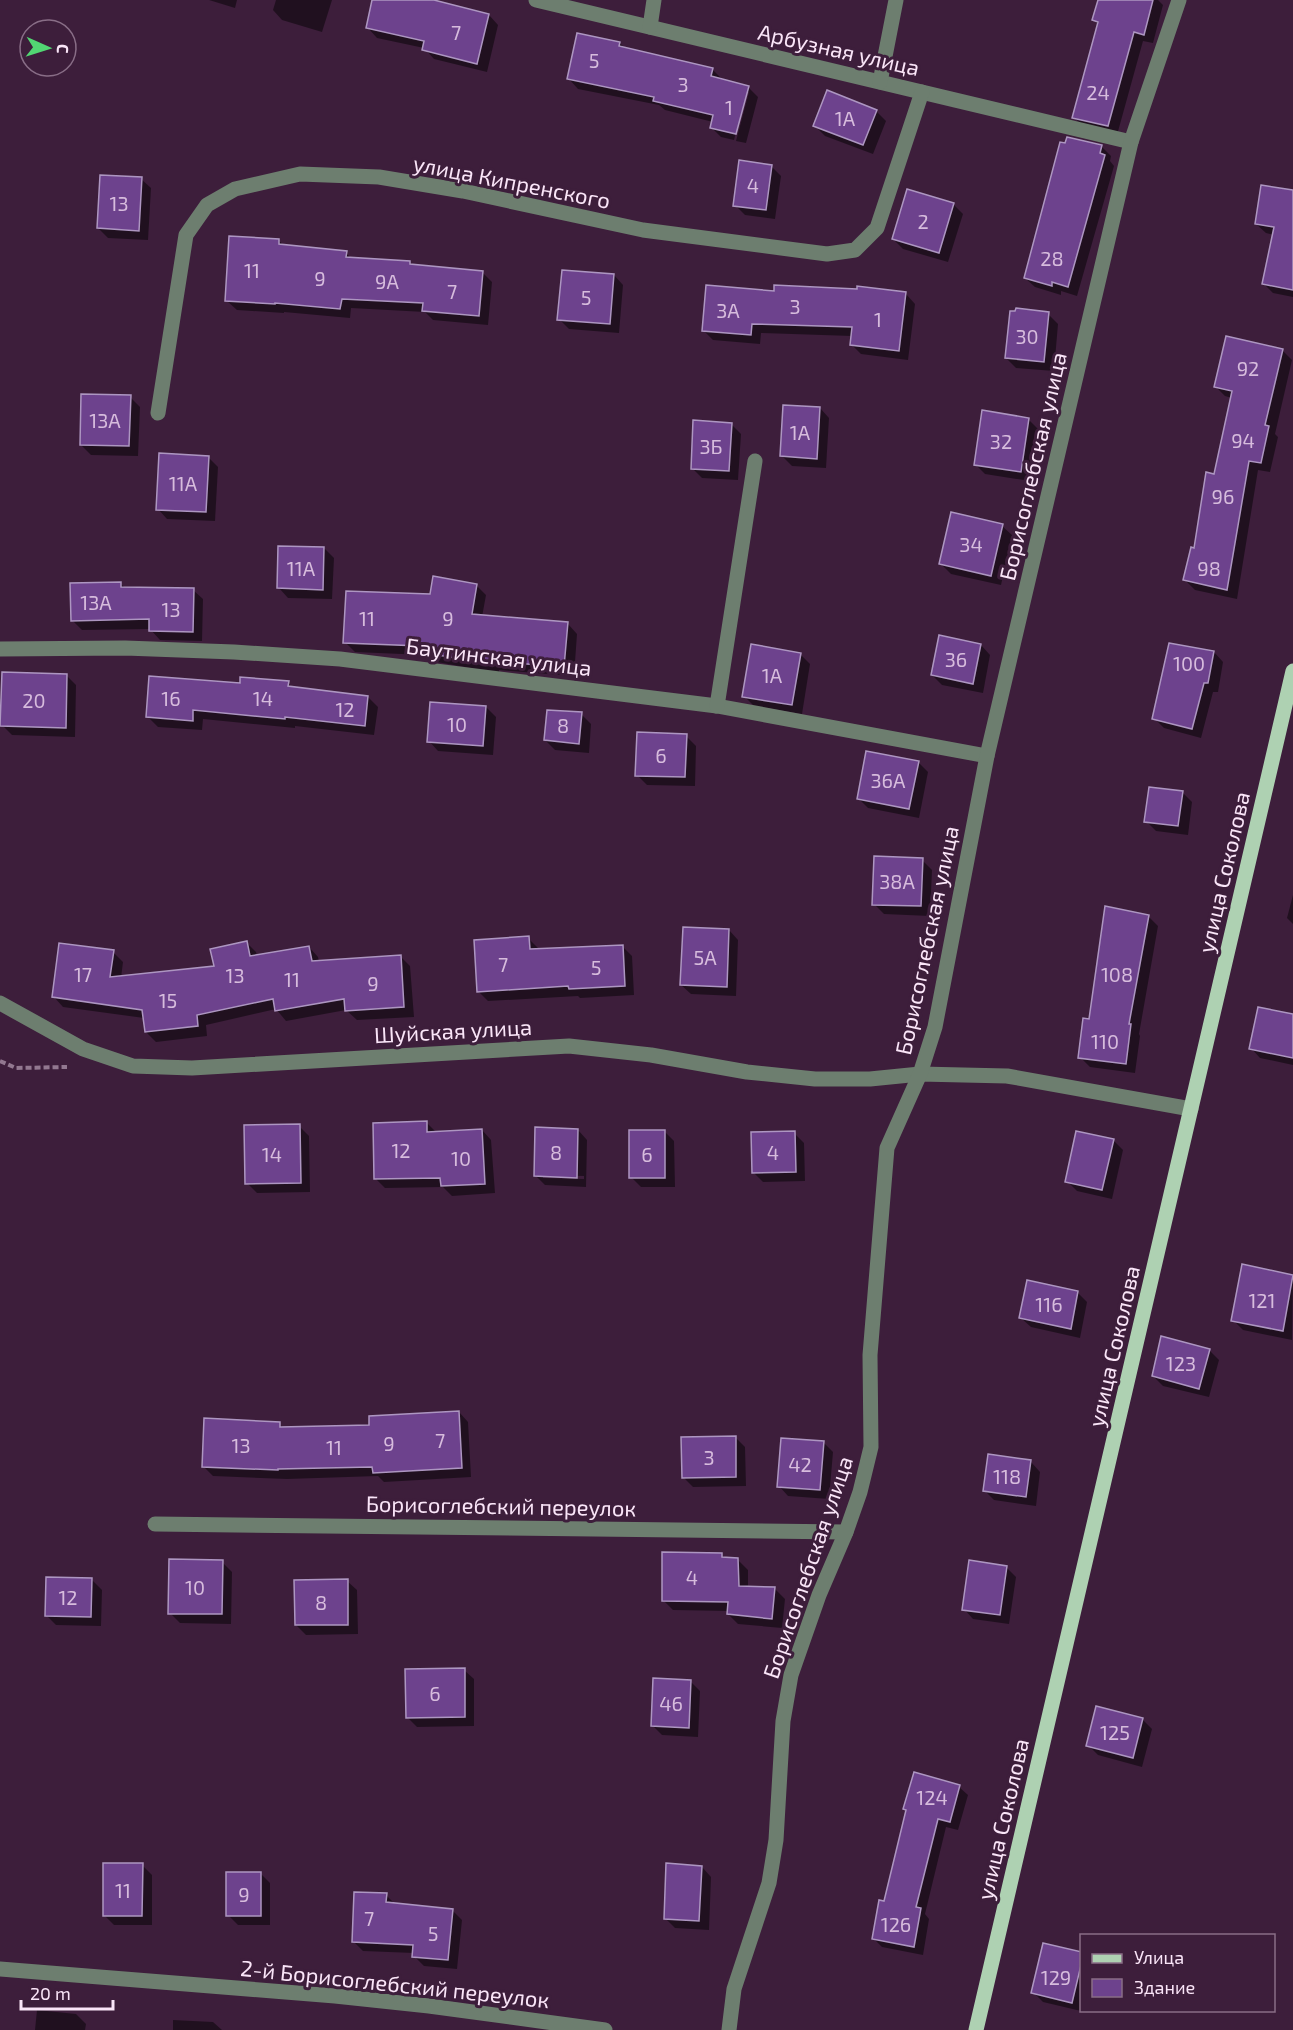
<svg xmlns="http://www.w3.org/2000/svg" width="1293" height="2030" font-family="'Exo 2',sans-serif">
<style>
.shadow{fill:#0007;fill-rule:evenodd}
.building{fill:#6d428d;stroke:#ad96c1;stroke-width:1.5}
.lines{fill:none;stroke-linecap:round;stroke-linejoin:round}
.path{stroke:#927890;stroke-width:4;stroke-dasharray:6 3;stroke-linecap:butt}
.minor{stroke:#6d7e6f;stroke-width:15}
.major{stroke:#aed1b2;stroke-width:15}
.labels{text-anchor:middle;dominant-baseline:central;stroke-width:6;stroke-linejoin:round;paint-order:stroke}
.number-label{font-size:20px;fill:#d7bcdd}
.street-label{font-size:22px;fill:#fae5f8;stroke:#3d1e3b}
</style>
<rect width="100%" height="100%" fill="#3d1e3b"/>
<g class="shadow">
<polygon points="209,0 237,0 235,8"/>
<polygon points="276,0 332,0 322,32 282,20 273,10"/>
<polygon points="374,0 428,0 489,15 498,25 487,72 434,59 424,48 377,38 368,28"/>
<polygon points="1100,0 1158,0 1163,5 1153,43 1143,41 1117,135 1084,127 1074,117 1098,24 1094,20"/>
<polygon points="620,43 625,49 712,69 722,79 748,87 758,97 746,143 736,141 749,92 746,92 734,140 721,137 711,127 713,122 665,110 659,105 578,89 569,79"/>
<polygon points="876,111 886,121 873,154 825,136 815,126"/>
<polygon points="1102,147 1111,156 1110,161 1114,166 1077,296 1061,291 1061,295 1035,287 1025,278"/>
<polygon points="771,166 781,176 775,219 745,215 735,205"/>
<polygon points="141,179 151,188 148,240 108,238 98,228"/>
<polygon points="1293,191 1293,297 1273,293 1263,283 1274,235 1266,233 1256,224"/>
<polygon points="953,204 963,214 948,262 903,249 893,239"/>
<polygon points="278,240 285,246 346,253 352,259 409,262 413,266 482,272 492,282 488,325 433,320 425,312 351,308 350,318 284,312 284,313 237,310 227,301"/>
<polygon points="614,275 623,285 619,333 569,329 559,319"/>
<polygon points="775,292 906,294 915,304 908,360 861,354 851,344 852,336 761,333 760,344 713,340 703,330"/>
<polygon points="1048,314 1058,324 1054,371 1016,368 1006,358"/>
<polygon points="1282,350 1292,360 1275,434 1278,437 1270,472 1258,470 1237,599 1195,590 1185,580 1195,549 1215,475 1232,398 1225,396 1215,386"/>
<polygon points="130,397 140,407 138,456 91,455 81,445"/>
<polygon points="820,408 829,418 826,468 792,466 782,456"/>
<polygon points="1028,419 1038,429 1030,481 985,474 975,464"/>
<polygon points="731,424 741,434 738,480 702,478 692,468"/>
<polygon points="208,457 218,467 215,521 167,519 158,509"/>
<polygon points="1002,526 1012,535 1001,585 951,574 941,564"/>
<polygon points="324,548 334,558 332,599 288,598 279,588"/>
<polygon points="121,584 125,588 193,590 203,599 202,641 160,640 150,629 82,630 72,620"/>
<polygon points="476,585 486,595 482,617 568,624 577,634 574,676 499,670 499,673 431,661 425,655 355,652 345,642 431,596"/>
<polygon points="981,645 990,655 983,693 942,685 932,675"/>
<polygon points="1214,652 1223,662 1218,692 1213,692 1201,738 1164,728 1154,718"/>
<polygon points="800,654 810,664 802,714 754,706 744,696"/>
<polygon points="66,675 76,685 75,737 12,735 2,725"/>
<polygon points="288,683 294,689 368,697 378,707 374,735 295,726 295,728 203,719 202,730 158,727 148,717 241,684"/>
<polygon points="486,707 496,717 493,755 438,751 429,741"/>
<polygon points="581,714 591,724 589,753 555,750 545,740"/>
<polygon points="686,736 696,746 695,786 647,785 637,775"/>
<polygon points="918,762 928,772 919,818 868,808 858,798"/>
<polygon points="1182,792 1192,802 1188,835 1156,831 1146,821"/>
<polygon points="922,860 932,870 930,916 884,914 874,904"/>
<polygon points="1293,895 1293,924 1287,918"/>
<polygon points="1148,916 1158,926 1139,1034 1140,1036 1135,1073 1090,1067 1080,1057 1091,1021"/>
<polygon points="729,930 738,940 736,996 691,994 681,985"/>
<polygon points="528,938 538,948 538,950 622,946 632,956 634,995 580,998 578,996 488,1001 478,991"/>
<polygon points="246,942 256,952 257,956 309,947 318,957 319,962 400,956 410,966 414,1017 357,1020 346,1010 286,1021 276,1009 206,1025 207,1036 156,1042 146,1032 144,1018 63,1007 54,997 113,952 123,962 121,978 215,967"/>
<polygon points="1293,1016 1293,1065 1260,1058 1251,1048"/>
<polygon points="427,1123 437,1133 482,1130 491,1140 495,1193 452,1196 443,1187 385,1188 375,1178"/>
<polygon points="299,1126 309,1136 310,1192 257,1193 247,1183"/>
<path d="M578 1130 587 1140 586 1187 545 1185 535 1175ZM543 1175 584 1176V1179L543 1178Z"/>
<polygon points="664,1131 674,1141 675,1187 641,1187 631,1177"/>
<polygon points="794,1133 804,1143 805,1181 763,1182 753,1172"/>
<polygon points="1113,1140 1123,1150 1112,1199 1077,1191 1067,1181"/>
<polygon points="1243,1266 1293,1276 1292,1340 1243,1330 1233,1320"/>
<polygon points="1077,1292 1087,1302 1080,1338 1031,1327 1021,1318"/>
<polygon points="1209,1350 1219,1360 1209,1397 1163,1386 1153,1376"/>
<polygon points="459,1412 468,1422 471,1477 384,1482 378,1476 287,1479 213,1476 203,1466 279,1424 284,1428 371,1426"/>
<polygon points="735,1437 745,1447 746,1486 693,1487 683,1477"/>
<polygon points="823,1442 833,1452 829,1499 788,1496 779,1486"/>
<polygon points="1031,1462 1040,1472 1036,1506 994,1500 984,1490"/>
<polygon points="721,1555 725,1558 738,1560 748,1570 748,1588 775,1589 785,1599 782,1628 738,1624 728,1614 729,1611 673,1610 663,1600"/>
<polygon points="222,1562 232,1572 231,1624 180,1623 170,1613"/>
<polygon points="1006,1567 1016,1577 1009,1624 973,1619 964,1609"/>
<polygon points="92,1580 102,1590 101,1626 56,1625 46,1615"/>
<polygon points="347,1581 357,1590 358,1634 306,1635 296,1625"/>
<polygon points="464,1670 474,1679 474,1726 417,1727 407,1717"/>
<polygon points="690,1681 700,1691 698,1737 662,1735 652,1725"/>
<polygon points="1142,1719 1152,1729 1142,1767 1098,1755 1088,1745"/>
<polygon points="959,1787 968,1795 958,1830 946,1827 925,1914 929,1919 923,1955 882,1947 873,1938 885,1903 907,1811"/>
<polygon points="142,1865 152,1875 152,1925 114,1925 104,1915"/>
<polygon points="702,1867 711,1877 709,1930 675,1928 665,1918"/>
<polygon points="260,1873 270,1883 270,1925 238,1925 228,1915"/>
<polygon points="386,1895 396,1905 452,1910 462,1920 457,1969 424,1966 414,1956 414,1953 363,1951 353,1941"/>
<polygon points="1082,1953 1081,2011 1043,2002 1033,1992"/>
<polygon points="37,2010 76,2014 86,2024 85,2030 35,2030"/>
<polygon points="173,2020 213,2022 222,2030 173,2030"/>
</g>
<g class="building">
<polygon points="372,0 434,0 489,14 477,64 422,50 424,41 366,28"/>
<polygon points="1098,0 1153,0 1144,35 1134,32 1108,126 1072,118 1098,22 1092,20"/>
<polygon points="577,33 620,42 619,46 713,68 711,76 749,86 736,134 710,128 713,115 653,101 654,97 567,79"/>
<polygon points="827,90 877,110 863,145 813,126"/>
<polygon points="1067,137 1102,145 1100,153 1105,155 1068,287 1052,282 1052,286 1024,278 1060,142 1065,143"/>
<polygon points="739,160 772,165 766,210 733,206"/>
<polygon points="100,175 142,177 139,231 97,228"/>
<polygon points="1261,185 1293,190 1293,290 1262,284 1274,227 1255,224"/>
<polygon points="907,189 954,203 939,253 892,239"/>
<polygon points="229,236 279,239 279,244 347,251 346,257 410,261 410,264 483,271 479,316 422,311 423,303 342,299 340,309 275,303 275,304 225,301"/>
<polygon points="562,270 614,274 610,324 557,320"/>
<polygon points="706,285 774,291 774,285 857,289 857,286 906,292 899,351 850,345 852,327 752,324 751,335 702,331"/>
<polygon points="1016,308 1049,312 1044,362 1005,358 1010,311 1015,311"/>
<polygon points="1226,336 1283,349 1265,425 1269,426 1261,463 1249,461 1227,590 1183,580 1191,547 1194,548 1206,472 1214,474 1232,391 1214,387"/>
<polygon points="81,394 131,395 129,446 80,445"/>
<polygon points="783,405 820,407 817,459 780,456"/>
<polygon points="982,410 1029,418 1021,472 974,465"/>
<polygon points="693,420 732,423 729,471 691,469"/>
<polygon points="159,453 209,456 206,512 156,510"/>
<polygon points="951,512 1003,524 991,576 939,564"/>
<polygon points="278,546 324,547 323,590 277,588"/>
<polygon points="433,576 477,584 472,614 568,622 564,667 490,661 490,664 420,652 421,646 343,643 346,591 430,594"/>
<polygon points="121,582 121,587 194,588 193,632 149,631 149,619 71,621 70,583"/>
<polygon points="939,635 981,644 973,684 931,675"/>
<polygon points="1169,643 1214,651 1208,683 1204,683 1192,729 1152,719"/>
<polygon points="751,644 801,653 792,705 742,697"/>
<polygon points="2,672 67,674 66,728 0,726"/>
<polygon points="149,676 240,683 240,677 289,681 288,686 368,696 365,726 285,717 285,719 193,710 193,721 146,717"/>
<polygon points="430,702 486,706 483,746 427,742"/>
<polygon points="547,710 582,712 579,744 544,740"/>
<polygon points="637,732 687,734 685,777 635,776"/>
<polygon points="866,751 919,761 909,809 857,799"/>
<polygon points="1149,787 1183,791 1178,826 1144,822"/>
<polygon points="874,856 923,858 921,906 872,905"/>
<polygon points="1105,906 1149,915 1129,1024 1131,1024 1126,1064 1078,1058 1083,1018 1089,1019"/>
<polygon points="683,927 729,929 727,987 680,985"/>
<polygon points="529,936 530,949 623,945 625,986 569,989 568,986 477,992 474,940"/>
<polygon points="247,941 250,956 309,946 312,961 401,955 404,1007 345,1011 344,999 275,1011 273,999 197,1015 198,1026 145,1032 142,1010 52,997 59,943 114,950 110,977 214,966 210,949"/>
<polygon points="1258,1007 1293,1014 1293,1058 1249,1049"/>
<polygon points="427,1121 427,1132 482,1129 485,1184 441,1186 440,1178 374,1179 373,1123"/>
<polygon points="300,1124 301,1183 245,1184 244,1125"/>
<polygon points="535,1127 578,1129 577,1178 534,1176"/>
<rect x="629" y="1130" width="36" height="48"/>
<polygon points="795,1131 796,1172 752,1173 751,1132"/>
<polygon points="1076,1131 1114,1139 1102,1190 1065,1182"/>
<polygon points="1242,1264 1293,1275 1283,1331 1231,1321"/>
<polygon points="1027,1280 1078,1291 1071,1329 1019,1318"/>
<polygon points="1161,1336 1210,1349 1199,1389 1152,1376"/>
<polygon points="459,1411 462,1468 373,1473 372,1467 278,1469 278,1470 202,1467 204,1418 280,1422 280,1427 369,1425 369,1416"/>
<polygon points="736,1436 736,1477 682,1478 681,1437"/>
<polygon points="781,1438 824,1441 820,1490 777,1487"/>
<polygon points="988,1454 1031,1460 1026,1497 983,1491"/>
<polygon points="662,1552 722,1553 722,1557 738,1558 739,1586 775,1587 772,1619 727,1614 728,1602 662,1601"/>
<polygon points="169,1559 223,1560 222,1614 168,1614"/>
<polygon points="969,1560 1007,1566 1000,1615 962,1610"/>
<polygon points="46,1577 92,1578 91,1617 45,1616"/>
<polygon points="348,1579 348,1625 295,1625 294,1580"/>
<polygon points="465,1668 465,1717 406,1718 405,1669"/>
<polygon points="653,1678 691,1680 689,1728 651,1726"/>
<polygon points="1096,1706 1143,1718 1133,1758 1086,1746"/>
<polygon points="914,1772 960,1785 950,1822 938,1819 916,1907 921,1908 914,1947 872,1939 879,1900 884,1901 906,1810 903,1809"/>
<polygon points="103,1863 143,1863 142,1916 103,1916"/>
<polygon points="666,1863 702,1866 699,1921 664,1919"/>
<rect x="226" y="1872" width="35" height="44"/>
<polygon points="354,1892 387,1893 386,1902 453,1909 448,1960 412,1957 413,1945 352,1942"/>
<polygon points="1043,1943 1082,1952 1082,1961 1072,2003 1031,1993"/>
</g>
<g class="lines">
<polyline class="path" points="0,1061 16,1068 67,1067"/>
<g class="minor">
<polyline points="536,0 1131,142"/>
<polyline points="650,27 654,0"/>
<polyline points="880,82 896,0"/>
<polyline points="158,413 186,235 207,205 235,189 300,174 379,177 463,191 643,230 827,254 855,250 877,228 922,92"/>
<polyline points="0,649 125,648 234,652 340,659 717,706 987,756"/>
<polyline points="717,706 755,461"/>
<polyline points="0,1003 83,1049 133,1066 192,1068 569,1046 651,1055 747,1072 815,1079 870,1079 920,1074 1007,1076 1191,1109"/>
<polyline points="155,1524 846,1532"/>
<polyline points="0,1969 335,1996 429,2006 605,2030"/>
<polyline points="729,2030 734,1989 769,1883 776,1840 783,1721 791,1675 819,1595 846,1532 860,1492 871,1447 870,1355 887,1148 920,1074 935,1027 987,756 1131,142 1179,0"/>
</g>
<polyline class="major" points="976,2030 1293,671"/>
</g>
<g class="labels">
<g class="number-label">
<text x="456" y="32">7</text>
<text x="594" y="60">5</text>
<text x="683" y="84">3</text>
<text x="1098" y="92">24</text>
<text x="729" y="107">1</text>
<text x="845" y="118">1А</text>
<text x="753" y="185">4</text>
<text x="119" y="203">13</text>
<text x="923" y="221">2</text>
<text x="1052" y="258">28</text>
<text x="252" y="270">11</text>
<text x="320" y="278">9</text>
<text x="387" y="281">9А</text>
<text x="452" y="291">7</text>
<text x="586" y="297">5</text>
<text x="795" y="306">3</text>
<text x="728" y="310">3А</text>
<text x="878" y="319">1</text>
<text x="1027" y="336">30</text>
<text x="1248" y="368">92</text>
<text x="105" y="420">13А</text>
<text x="800" y="432">1А</text>
<text x="1243" y="440">94</text>
<text x="1001" y="441">32</text>
<text x="711" y="446">3Б</text>
<text x="183" y="483">11А</text>
<text x="1223" y="496">96</text>
<text x="971" y="544">34</text>
<text x="301" y="568">11А</text>
<text x="1209" y="568">98</text>
<text x="96" y="602">13А</text>
<text x="171" y="609">13</text>
<text x="367" y="618">11</text>
<text x="448" y="618">9</text>
<text x="956" y="659">36</text>
<text x="1189" y="663">100</text>
<text x="772" y="675">1А</text>
<text x="171" y="698">16</text>
<text x="263" y="698">14</text>
<text x="34" y="700">20</text>
<text x="345" y="709">12</text>
<text x="457" y="724">10</text>
<text x="563" y="725">8</text>
<text x="661" y="755">6</text>
<text x="888" y="780">36А</text>
<text x="897" y="881">38А</text>
<text x="705" y="957">5А</text>
<text x="503" y="964">7</text>
<text x="596" y="967">5</text>
<text x="83" y="974">17</text>
<text x="1117" y="974">108</text>
<text x="235" y="975">13</text>
<text x="292" y="979">11</text>
<text x="373" y="983">9</text>
<text x="168" y="1000">15</text>
<text x="1105" y="1041">110</text>
<text x="401" y="1150">12</text>
<text x="556" y="1152">8</text>
<text x="773" y="1152">4</text>
<text x="272" y="1154">14</text>
<text x="647" y="1154">6</text>
<text x="461" y="1158">10</text>
<text x="1262" y="1300">121</text>
<text x="1049" y="1304">116</text>
<text x="1181" y="1363">123</text>
<text x="440" y="1440">7</text>
<text x="389" y="1443">9</text>
<text x="241" y="1445">13</text>
<text x="334" y="1447">11</text>
<text x="709" y="1457">3</text>
<text x="800" y="1464">42</text>
<text x="1007" y="1476">118</text>
<text x="692" y="1577">4</text>
<text x="195" y="1587">10</text>
<text x="68" y="1597">12</text>
<text x="321" y="1602">8</text>
<text x="435" y="1693">6</text>
<text x="671" y="1703">46</text>
<text x="1115" y="1732">125</text>
<text x="932" y="1797">124</text>
<text x="123" y="1890">11</text>
<text x="244" y="1894">9</text>
<text x="369" y="1918">7</text>
<text x="896" y="1924">126</text>
<text x="433" y="1933">5</text>
<text x="1056" y="1977">129</text>
</g>
<g class="street-label">
<text transform="translate(839 49) rotate(13)">Арбузная улица</text>
<text transform="translate(512 181) rotate(11)">улица Кипренского</text>
<text transform="translate(1032 466) rotate(-77)">Борисоглебская улица</text>
<text transform="translate(499 656) rotate(7)">Баутинская улица</text>
<text transform="translate(1223 872) rotate(-77)">улица Соколова</text>
<text transform="translate(926 940) rotate(-78)">Борисоглебская улица</text>
<text transform="translate(453 1030) rotate(-3)">Шуйская улица</text>
<text transform="translate(1113 1346) rotate(-77)">улица Соколова</text>
<text transform="translate(501 1505) rotate(1)">Борисоглебский переулок</text>
<text transform="translate(807 1567) rotate(-71)">Борисоглебская улица</text>
<text transform="translate(1002 1819) rotate(-77)">улица Соколова</text>
<text transform="translate(395 1983) rotate(6)">2-й Борисоглебский переулок</text>
</g>
</g>
<rect x="1080" y="1934" width="195" height="78" fill="#3d1e3b" stroke="#896e87" stroke-width="1.5"/>
<rect x="1092" y="1954" width="30" height="9" fill="#aed1b2" stroke="#896e87" stroke-width="1.5"/>
<text x="1134" y="1964" font-size="18" fill="#fae5f8">Улица</text>
<rect x="1092" y="1979" width="30" height="18" fill="#6d428d" stroke="#896e87" stroke-width="1.5"/>
<text x="1134" y="1994" font-size="18" fill="#fae5f8">Здание</text>
<g transform="translate(48 48) rotate(93)"><circle r="28" fill="#3d1e3b" stroke="#896e87" stroke-width="1.5"/>
<path d="M0-4.5L10 22L0 15L-10 22Z" fill="#52d673"/>
<text y="-9" font-size="16" font-weight="bold" text-anchor="middle" fill="#fae5f8">С</text>
</g>
<path d="M21 2000v9h92v-9" fill="none" stroke="#fae5f8" stroke-width="3"/>
<text x="30" y="2000" font-size="18" fill="#fae5f8" stroke="#3d1e3b" stroke-width="4.5" paint-order="stroke">20 m</text>
</svg>
